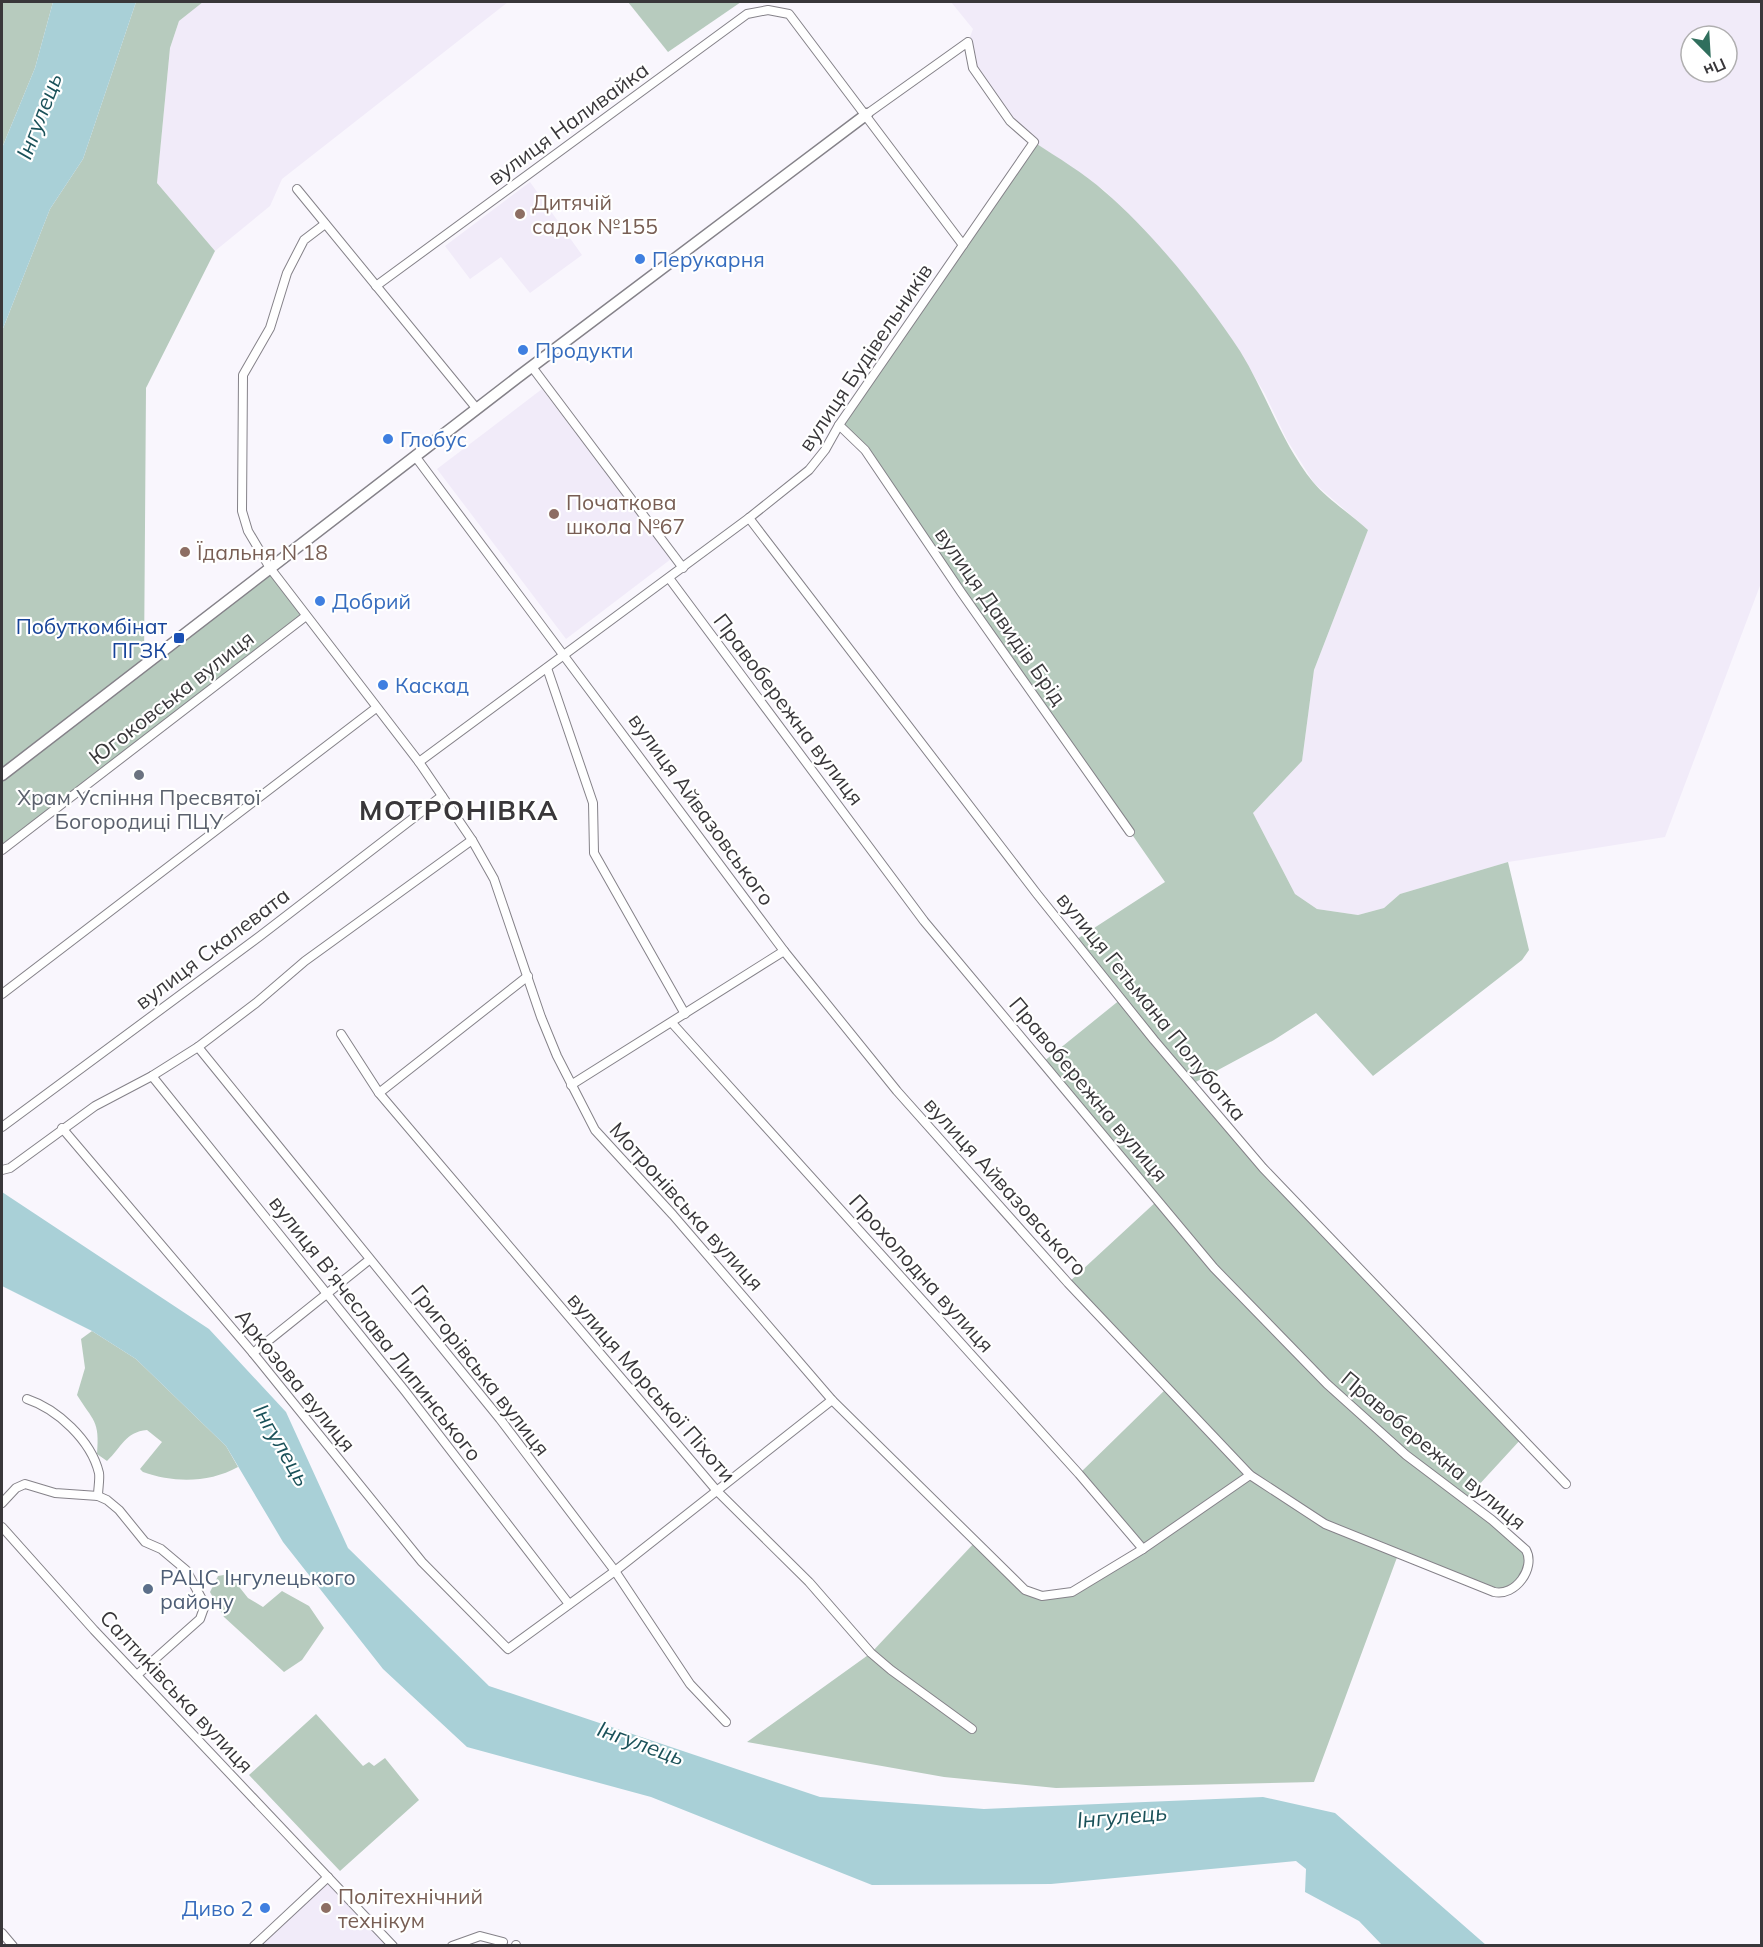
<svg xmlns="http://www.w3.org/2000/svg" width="1763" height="1947" font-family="Mulish,sans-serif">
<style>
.built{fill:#f1ebf9;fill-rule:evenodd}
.green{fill:#b7cbbe}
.water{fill:#a9d0d7}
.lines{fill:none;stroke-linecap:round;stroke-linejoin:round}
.street-casing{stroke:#858289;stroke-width:10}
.secondary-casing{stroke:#858289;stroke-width:13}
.street{stroke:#fff;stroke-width:8}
.secondary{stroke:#fff;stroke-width:10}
.education-dot{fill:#8d6e63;stroke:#fff;stroke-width:2}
.shop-dot{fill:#3f7fe0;stroke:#fff;stroke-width:2}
.transit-dot{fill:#1a4fb4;stroke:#fff;stroke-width:2}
.worship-dot{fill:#6b7280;stroke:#fff;stroke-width:2}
.service-dot{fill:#5c6f8a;stroke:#fff;stroke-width:2}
.labels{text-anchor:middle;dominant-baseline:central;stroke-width:4.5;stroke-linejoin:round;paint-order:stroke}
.street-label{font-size:21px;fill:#39373a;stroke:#fff}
.education-label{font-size:21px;fill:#785e54;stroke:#fff;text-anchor:start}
.shop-label{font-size:21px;fill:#366cbe;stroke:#fff;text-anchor:start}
.transit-label{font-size:21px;fill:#164399;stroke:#fff;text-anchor:end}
.worship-label{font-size:21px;fill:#5b616d;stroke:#fff}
.service-label{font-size:21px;fill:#4e5e75;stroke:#fff;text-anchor:start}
.water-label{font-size:22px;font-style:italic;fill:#1a5159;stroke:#fff}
.district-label{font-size:27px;font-weight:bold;letter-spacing:1.5px;fill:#39373a;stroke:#fff}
</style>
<rect width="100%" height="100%" fill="#f9f6fd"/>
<g class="built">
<polygon points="203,2 508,2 282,179 270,206 215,251 157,183 170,48 179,21"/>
<path d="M951 2H1761V583L1665 837 1508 862 1400 894 1384 908 1358 915 1317 909 1295 894 1253 813 1302 761 1314 670 1368 530 1314 483 1287 440 1265 394 1239 351 1207 304 1163 252 1105 191 1034 142 1010 121 973 68 968 42 973 29ZM1691 36H1727V72H1691Z"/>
<polygon points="530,182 582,255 530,293 501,257 470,279 445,246"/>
<polygon points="542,389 671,559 566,639 437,469"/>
<polygon points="328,1877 393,1946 254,1946"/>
</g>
<g class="green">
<polygon points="2,2 53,2 35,68 2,148"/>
<polygon points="136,2 203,2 179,21 170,48 157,183 215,251 146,388 144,664 270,568 306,616 2,850 2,331 50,209 83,159"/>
<polygon points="628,2 741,2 668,52"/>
<path d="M1034 142C1058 158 1084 173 1105 192 1152 232 1206 299 1240 351 1266 393 1282 444 1313 482 1328 500 1351 514 1368 530L1314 670 1302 761 1253 813 1295 894 1317 909 1358 915 1384 908 1400 894 1508 862 1529 950 1522 960 1373 1076 1316 1013 1274 1040 1192 1084 1263 1168 1522 1438 1465 1500 1529 1556 1518 1585 1505 1594 1399 1552 1314 1782 1056 1788 944 1777 747 1742 871 1653 976 1541C990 1555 1010 1581 1026 1590 1064 1611 1112 1568 1143 1549L1079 1474 1168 1387 1068 1283 1158 1200 1043 1062 1121 999 1074 941 1165 882 865 450 839 425Z"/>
<path d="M92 1331 136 1359 226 1446 238 1467C209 1483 174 1483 143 1472L140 1469 162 1442 147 1430C125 1432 122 1447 107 1461L97 1454C100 1420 93 1421 77 1395L85 1368 81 1339Z"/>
<polygon points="229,1574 248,1598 263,1607 282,1591 309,1606 324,1628 302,1660 284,1672 224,1617 210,1592 218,1576"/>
<polygon points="316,1714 363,1766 369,1762 374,1766 385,1758 419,1800 340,1871 249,1775"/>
</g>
<g class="water">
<polygon points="53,2 136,2 83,159 50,209 2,331 2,148 35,68"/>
<polygon points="2,1192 209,1329 286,1412 348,1548 489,1686 820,1797 984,1809 1263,1797 1335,1813 1486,1945 1382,1945 1359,1921 1305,1892 1306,1869 1296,1861 1051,1884 872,1885 651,1797 467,1747 383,1669 283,1542 226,1446 136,1359 92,1331 2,1286"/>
</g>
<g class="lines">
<defs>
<g id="street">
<polyline points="297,189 477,409"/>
<polyline points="325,224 304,240 287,273 270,328 243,375 242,511 248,531 270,568 419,762 472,840 494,879 541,1017 557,1056 595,1130 673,1215 832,1400 1025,1590 1042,1596 1072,1592 1143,1549 1250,1475"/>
<polyline points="376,286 747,14 768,10 789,14 963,245"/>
<polyline points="532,367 683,568"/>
<polyline points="839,425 865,450 961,592 1130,832"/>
<path d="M415 456 784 951 897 1091 1068 1283 1250 1475 1325 1524 1494 1592C1515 1597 1536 1568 1526 1550L1492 1520 1406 1455 1327 1384 1214 1268 924 921 669 578"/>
<polyline points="749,518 1037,894 1154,1040 1263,1168 1566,1484"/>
<polyline points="547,668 593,803 594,853 685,1014"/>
<polyline points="419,762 749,518 809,470 825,450 839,425 1034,142 1010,121 973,68 968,42 867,114"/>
<polyline points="2,850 306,616"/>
<polyline points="2,994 376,708"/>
<polyline points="672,1023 1079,1474 1143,1549"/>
<polyline points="341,1034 379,1093 717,1491 809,1582 871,1653 891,1670 972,1729"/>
<polyline points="198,1047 500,1419 615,1571 690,1684 726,1722"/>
<polyline points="152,1076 405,1391 569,1604"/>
<polyline points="571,1085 784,951"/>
<polyline points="379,1093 528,976"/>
<polyline points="2,1127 260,936 442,796"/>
<polyline points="62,1128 253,1353 422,1562 508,1649 615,1571 832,1400"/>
<polyline points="2,1170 10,1168 95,1106 152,1076 198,1047 256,1003 305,961 472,840"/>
<polyline points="253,1353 369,1260"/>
<path d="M27 1399C57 1409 91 1440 99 1473 100 1479 98 1489 98 1496"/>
<polyline points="2,1503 16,1488 25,1484 55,1493 98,1496 107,1500 119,1510 145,1542 161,1549 186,1570 205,1605 200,1619 137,1675"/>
<polyline points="2,1527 94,1630 393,1946"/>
<polyline points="2,1933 13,1946"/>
<polyline points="516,1945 516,1946"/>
<polyline points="254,1946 328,1877"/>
<polyline points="452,1946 480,1936 503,1942"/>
</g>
<polyline id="secondary" points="2,775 518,377 867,114"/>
</defs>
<use href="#street" class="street-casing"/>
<use href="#secondary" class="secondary-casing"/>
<use href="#street" class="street"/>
<use href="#secondary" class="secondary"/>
</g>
<g class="education-dot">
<circle cx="520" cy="214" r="6"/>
<circle cx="554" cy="514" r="6"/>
<circle cx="185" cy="552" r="6"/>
<circle cx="326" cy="1908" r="6"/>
</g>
<g class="shop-dot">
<circle cx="640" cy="259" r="6"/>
<circle cx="523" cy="350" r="6"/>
<circle cx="388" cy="439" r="6"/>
<circle cx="320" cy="601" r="6"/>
<circle cx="383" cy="685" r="6"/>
<circle cx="265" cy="1908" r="6"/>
</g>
<rect class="transit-dot" x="173" y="632" width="12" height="12" rx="3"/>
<circle class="worship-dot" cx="139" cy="775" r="6"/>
<circle class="service-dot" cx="148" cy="1589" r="6"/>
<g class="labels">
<g class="street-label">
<text transform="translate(568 123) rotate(-36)">вулиця Наливайка</text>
<text transform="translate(865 357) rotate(-56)">вулиця Будівельників</text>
<text transform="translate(1001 616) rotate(55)">вулиця Давидів Брід</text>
<text transform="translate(171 697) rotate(-38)">Югоковська вулиця</text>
<text transform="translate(789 709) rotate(53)">Правобережна вулиця</text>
<text transform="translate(702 809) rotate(54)">вулиця Айвазовського</text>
<text transform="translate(212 948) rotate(-37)">вулиця Скалевата</text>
<text transform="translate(1152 1006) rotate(51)">вулиця Гетьмана Полуботка</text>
<text transform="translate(1089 1089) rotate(50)">Правобережна вулиця</text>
<text transform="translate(1006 1186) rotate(48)">вулиця Айвазовського</text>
<text transform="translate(687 1206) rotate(48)">Мотронівська вулиця</text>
<text transform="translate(922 1273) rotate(48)">Прохолодна вулиця</text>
<text transform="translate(376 1328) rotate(52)">вулиця В’ячеслава Липинського</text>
<text transform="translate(481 1370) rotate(52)">Григорівська вулиця</text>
<text transform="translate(296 1380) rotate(51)">Аркозова вулиця</text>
<text transform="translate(652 1387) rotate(49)">вулиця Морської Піхоти</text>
<text transform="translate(1434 1450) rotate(40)">Правобережна вулиця</text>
<text transform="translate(177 1691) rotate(47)">Салтиківська вулиця</text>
</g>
<g class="education-label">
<text x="532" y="202">Дитячій<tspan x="532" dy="24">садок №155</tspan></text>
<text x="566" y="502">Початкова<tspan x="566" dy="24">школа №67</tspan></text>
<text x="197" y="552">Їдальня N 18</text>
<text x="338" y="1896">Політехнічний<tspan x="338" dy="24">технікум</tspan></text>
</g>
<g class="shop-label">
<text x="652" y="259">Перукарня</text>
<text x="535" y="350">Продукти</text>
<text x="400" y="439">Глобус</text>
<text x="332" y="601">Добрий</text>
<text x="395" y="685">Каскад</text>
<text x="253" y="1908" text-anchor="end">Диво 2</text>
</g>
<g class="transit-label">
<text x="167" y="626">Побуткомбінат<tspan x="167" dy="24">ПГЗК</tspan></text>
</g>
<g class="worship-label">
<text x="139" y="797">Храм Успіння Пресвятої<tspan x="139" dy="24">Богородиці ПЦУ</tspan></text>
</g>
<g class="service-label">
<text x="160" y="1577">РАЦС Інгулецького<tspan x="160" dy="24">району</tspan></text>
</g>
<g class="water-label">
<text transform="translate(39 116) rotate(-69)">Інгулець</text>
<text transform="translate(282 1445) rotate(60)">Інгулець</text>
<text transform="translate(641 1743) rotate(20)">Інгулець</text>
<text transform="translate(1122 1816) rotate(-5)">Інгулець</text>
</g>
<g class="district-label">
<text x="459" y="810">МОТРОНІВКА</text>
</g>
</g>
<rect width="1763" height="1947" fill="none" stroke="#39373a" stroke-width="6"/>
<g transform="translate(1709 54) rotate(156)"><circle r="28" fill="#ffffff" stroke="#b0afb0" stroke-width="1.5"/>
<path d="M0-4.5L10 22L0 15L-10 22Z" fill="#306f5d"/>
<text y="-9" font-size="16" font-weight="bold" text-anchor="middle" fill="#39373a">Пн</text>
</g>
</svg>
